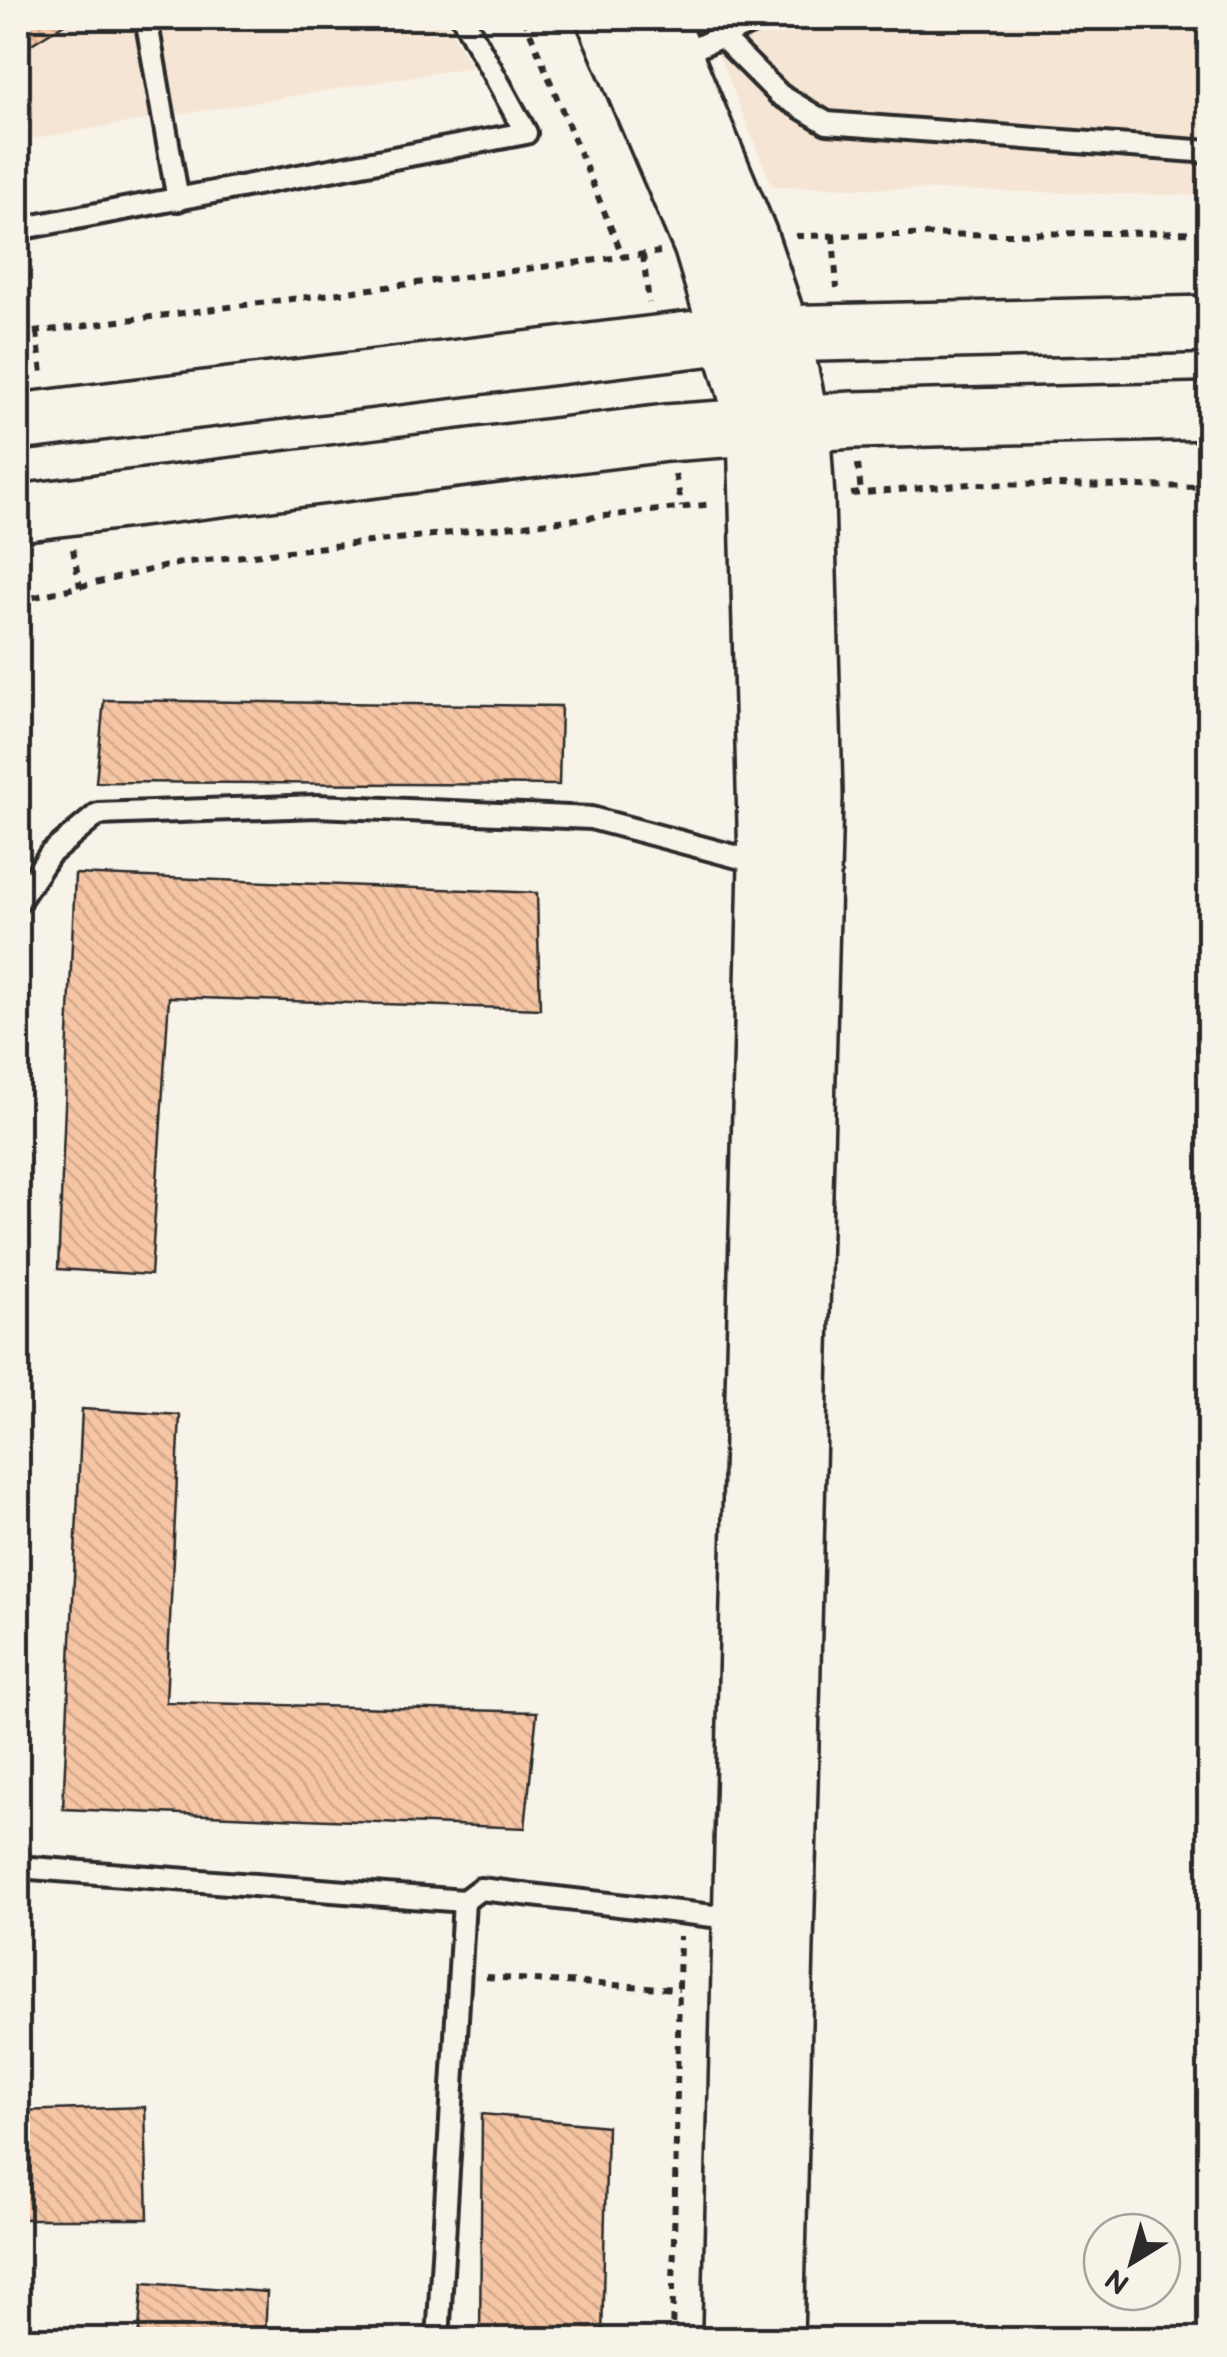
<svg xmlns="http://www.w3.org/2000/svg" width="1227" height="2357" font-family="'Balsamiq Sans',sans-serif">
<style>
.built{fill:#f6e5d4}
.building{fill:url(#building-back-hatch);stroke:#2b2b2b;stroke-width:2.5}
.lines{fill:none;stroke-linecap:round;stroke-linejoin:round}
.lane-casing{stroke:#2b2b2b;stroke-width:28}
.secondary-casing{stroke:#2b2b2b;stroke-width:62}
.path{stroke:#2b2b2b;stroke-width:6;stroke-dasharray:8 8;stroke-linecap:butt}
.lane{stroke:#f7f3e8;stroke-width:20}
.secondary{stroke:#f7f3e8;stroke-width:55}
</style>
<defs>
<pattern id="building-back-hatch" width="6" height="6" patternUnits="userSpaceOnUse" patternTransform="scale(2.5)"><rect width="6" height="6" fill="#f5c5a4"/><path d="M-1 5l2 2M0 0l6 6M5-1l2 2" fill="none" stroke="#d2a98d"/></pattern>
</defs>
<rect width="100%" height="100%" fill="#f7f3e8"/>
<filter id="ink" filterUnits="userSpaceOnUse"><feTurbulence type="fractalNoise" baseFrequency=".01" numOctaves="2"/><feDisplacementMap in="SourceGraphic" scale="20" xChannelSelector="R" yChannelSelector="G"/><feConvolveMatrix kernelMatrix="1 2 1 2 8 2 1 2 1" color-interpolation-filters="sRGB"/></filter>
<g filter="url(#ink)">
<g class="built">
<polygon points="18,18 444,18 471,67 18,141"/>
<polygon points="704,18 1209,18 1209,196 772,186"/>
</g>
<g class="building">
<polygon points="18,18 74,18 18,52"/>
<polygon points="313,18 343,18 321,31"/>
<polygon points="104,700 561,706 559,785 96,782"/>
<polygon points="75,874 537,893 540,1009 169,997 151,1275 58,1269"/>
<polygon points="82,1409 180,1415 166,1702 537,1712 525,1828 63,1809"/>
<polygon points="145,2107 148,2219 18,2219 18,2111"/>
<polygon points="482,2114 607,2126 602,2340 480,2340"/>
<polygon points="143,2283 267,2292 265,2340 138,2340"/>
</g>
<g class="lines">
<defs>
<g id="lane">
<polyline points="146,18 178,200"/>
<polyline points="721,36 780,95 827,123 1210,152"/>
<polyline points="678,56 762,18"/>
<polyline points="18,229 526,133 463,18"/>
<polyline points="18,902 50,854 98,814 317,806 591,818 764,864"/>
<polyline points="18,1867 464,1901"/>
<polyline points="438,2340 464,1901 480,1889 739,1919"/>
</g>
<g id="secondary">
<polyline points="605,18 702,245 756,426 767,865 731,2340"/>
<polyline points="658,18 749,237 782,335 801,423 806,499 814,796 775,2340"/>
<polyline points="18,422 729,335 1210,324"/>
<polyline points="18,513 666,433 853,420 1210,411"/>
</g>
</defs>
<use href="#lane" class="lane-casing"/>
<use href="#secondary" class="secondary-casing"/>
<g class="path">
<polyline points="524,18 623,257"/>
<polyline points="833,235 837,288"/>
<polyline points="796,236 1210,232"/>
<polyline points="643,255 649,303"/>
<polyline points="37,332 42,374"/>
<polyline points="18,334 660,252"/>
<polyline points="858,464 861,493"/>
<polyline points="675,474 682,507"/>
<polyline points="851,494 970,484 1210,487"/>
<polyline points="73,549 80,587"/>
<polyline points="18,601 180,563 713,504"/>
<polyline points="486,1977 679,1989"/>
<polyline points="672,2340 680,1936"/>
</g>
<use href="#lane" class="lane"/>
<use href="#secondary" class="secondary"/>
</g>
</g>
<rect width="1227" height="2357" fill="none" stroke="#f7f3e8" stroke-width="60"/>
<rect x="30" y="30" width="1167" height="2297" fill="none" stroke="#2b2b2b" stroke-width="4" filter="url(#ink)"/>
<g transform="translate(1132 2262) rotate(217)"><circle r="48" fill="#f7f3e8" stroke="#a5a39c" stroke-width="2.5"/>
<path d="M0-8L18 38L0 25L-18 38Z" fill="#2b2b2b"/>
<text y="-15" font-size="28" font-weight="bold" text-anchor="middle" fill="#2b2b2b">N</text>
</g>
</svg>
